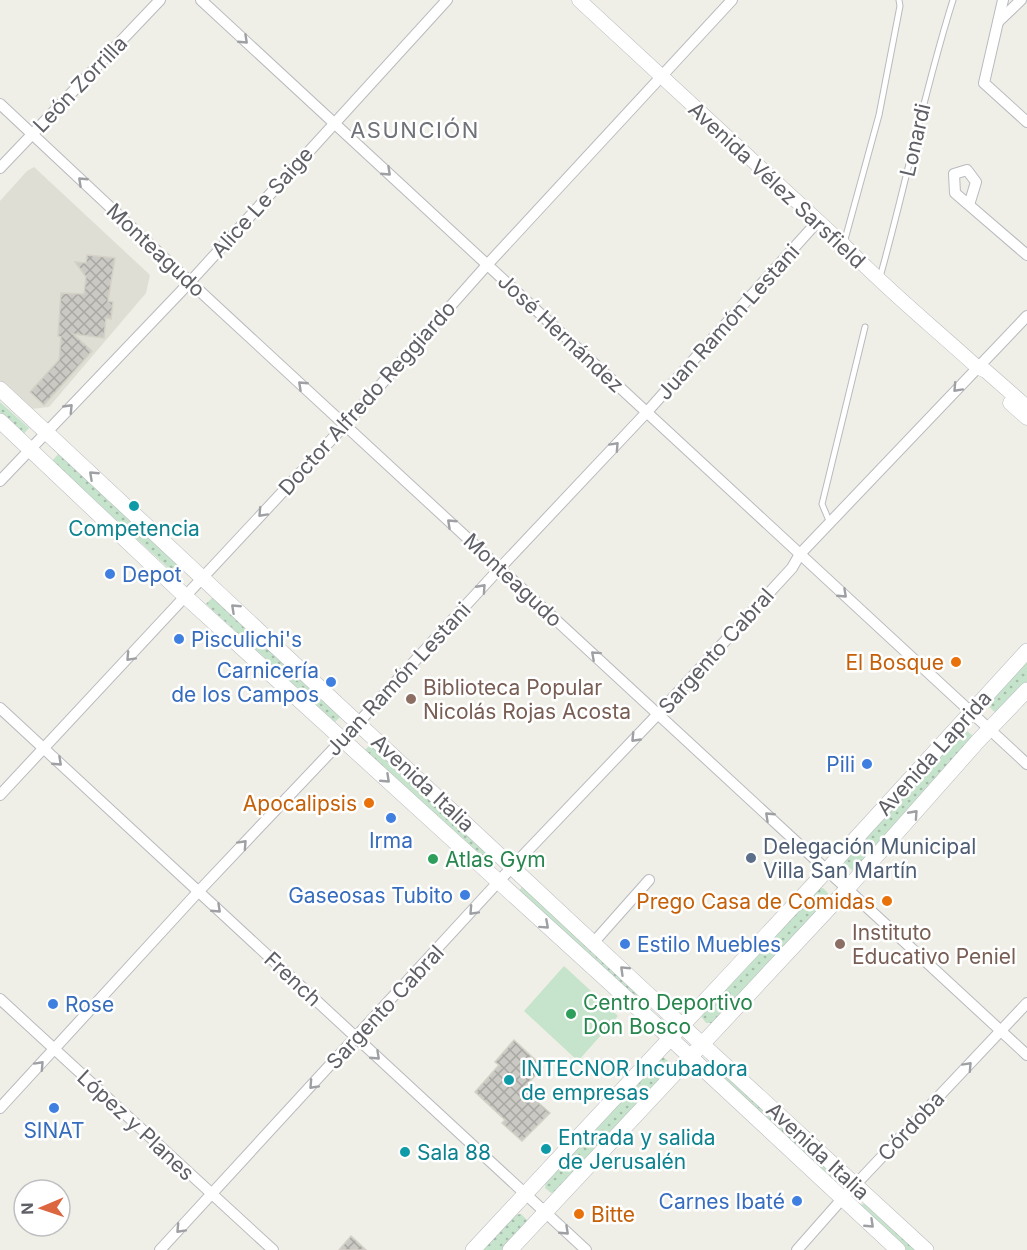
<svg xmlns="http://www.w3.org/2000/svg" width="1027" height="1250" font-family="Inter,sans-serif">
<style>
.education{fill:#dfded5}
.green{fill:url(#green-dots)}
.pitch{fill:#c6e4cb}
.building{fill:url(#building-cross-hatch);stroke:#d4d1c6;stroke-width:1.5}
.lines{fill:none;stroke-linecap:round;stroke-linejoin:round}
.service-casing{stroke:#b9babf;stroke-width:7}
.minor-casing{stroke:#b9babf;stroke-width:12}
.tertiary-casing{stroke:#b9babf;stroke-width:15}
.secondary-casing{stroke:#b8babf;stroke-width:16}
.service{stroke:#fff;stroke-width:5}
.minor{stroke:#fff;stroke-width:10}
.tertiary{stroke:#fff;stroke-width:14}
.secondary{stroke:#fff;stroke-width:15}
.oneway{stroke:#9ea0a3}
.culture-dot{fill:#0f9aa8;stroke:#fff;stroke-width:2}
.shop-dot{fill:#3f7fe0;stroke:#fff;stroke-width:2}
.food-dot{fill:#e8710a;stroke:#fff;stroke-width:2}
.education-dot{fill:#8d6e63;stroke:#fff;stroke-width:2}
.service-dot{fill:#5c6f8a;stroke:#fff;stroke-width:2}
.leisure-dot{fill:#2e9e5b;stroke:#fff;stroke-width:2}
.labels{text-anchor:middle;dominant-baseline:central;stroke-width:5;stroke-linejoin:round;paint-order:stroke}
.street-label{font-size:21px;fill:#5e6066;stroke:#fff}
.culture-label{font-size:21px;fill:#0d838f;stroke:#fff;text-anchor:start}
.shop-label{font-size:21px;fill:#366cbe;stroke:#fff;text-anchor:start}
.food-label{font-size:21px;fill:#c56008;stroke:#fff;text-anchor:end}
.education-label{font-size:21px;fill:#785e54;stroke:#fff;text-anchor:start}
.service-label{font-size:21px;fill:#4e5e75;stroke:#fff;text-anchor:start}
.leisure-label{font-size:21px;fill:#27864d;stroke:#fff;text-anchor:start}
.neighbourhood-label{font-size:22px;letter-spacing:1.5px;fill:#6f7278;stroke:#fff}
</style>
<defs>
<pattern id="green-dots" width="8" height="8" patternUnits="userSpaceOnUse" patternTransform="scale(1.5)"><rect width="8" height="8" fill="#c6e4cb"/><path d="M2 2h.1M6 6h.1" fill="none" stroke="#a4bca9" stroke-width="1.8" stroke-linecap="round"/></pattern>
<pattern id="building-cross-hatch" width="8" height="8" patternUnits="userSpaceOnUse" patternTransform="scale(1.5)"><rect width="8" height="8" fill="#cbc9c4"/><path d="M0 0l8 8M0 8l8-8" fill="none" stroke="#a8a7a3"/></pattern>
</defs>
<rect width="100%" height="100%" fill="#efefe7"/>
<polygon class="education" points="34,167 150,275 146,293 49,407 31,409 0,381 0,201 27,171"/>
<g class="green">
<polygon points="0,402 29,428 22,436 0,415"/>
<polygon points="59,453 184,569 177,576 52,461"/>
<polygon points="214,596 342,715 335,722 206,604"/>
<polygon points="1027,661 1027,683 999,713 996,713 988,706 989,702"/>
<polygon points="967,731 973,736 857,869 852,870 845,864 846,857 961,733"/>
<polygon points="371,744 496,857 490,863 365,750"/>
<polygon points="522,886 651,1007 649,1009 519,892"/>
<polygon points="816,888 823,888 828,893 828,901 713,1023 706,1023 701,1016"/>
<polygon points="663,1057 672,1064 671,1070 557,1192 551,1193 545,1188 546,1182 659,1059"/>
<polygon points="709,1060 841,1181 836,1184 706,1063"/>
<polygon points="863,1204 868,1204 918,1250 905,1250 860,1205"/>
<polygon points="521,1214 527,1220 527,1226 504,1250 482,1250 515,1215"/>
</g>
<polygon class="pitch" points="564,966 618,1016 578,1061 524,1011"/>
<g class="building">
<polygon points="87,255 115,258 108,301 113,302 111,319 106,318 104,338 73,334 92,351 44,405 30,392 59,360 61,337 58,336 61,293 84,294 86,277 75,262 86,263"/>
<polygon points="514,1040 543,1067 523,1089 550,1113 522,1141 502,1123 505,1120 475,1092 499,1065 495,1062"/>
<polygon points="351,1236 366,1250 339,1250"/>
</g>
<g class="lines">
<defs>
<g id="service">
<polyline points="844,243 879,115 900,6 899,0"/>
<path d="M880 277C906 185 924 91 953 0"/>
<polyline points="830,523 822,504 865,327"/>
</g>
<g id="minor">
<polyline points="201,0 1027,764"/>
<polyline points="1003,0 984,83 1027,122"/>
<polyline points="998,22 1021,0"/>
<polyline points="0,104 190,282 1027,1055"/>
<polyline points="0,168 160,0"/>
<polyline points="969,205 976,182 967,170 954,174 955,193 1027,255"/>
<polyline points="0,481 190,282 447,0"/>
<polyline points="0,708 586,1250"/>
<polyline points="0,795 345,425 487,265 732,0"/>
<polyline points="594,942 649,880"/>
<polyline points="0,999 273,1250"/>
<polyline points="0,1108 198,892 358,723 500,568 646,413 818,221"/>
<polyline points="160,1250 512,867 659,713 792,568 800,554 1027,316"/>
<polyline points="797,1250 842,1199 1027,1003"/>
</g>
<g id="tertiary">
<path d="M579 0 844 245C885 288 932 326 977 367L986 371 1027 407"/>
<polyline points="1010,403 1027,418"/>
</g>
<g id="secondary">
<polyline points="0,389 666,1011 926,1250"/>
<polyline points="0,421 186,597 655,1024 898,1250"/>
<polyline points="473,1250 827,870 1027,651"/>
<polyline points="510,1250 847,889 978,741 1027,690"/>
</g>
</defs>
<use href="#service" class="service-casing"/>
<use href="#minor" class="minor-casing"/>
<use href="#tertiary" class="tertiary-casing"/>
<use href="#secondary" class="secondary-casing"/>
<use href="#service" class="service"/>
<use href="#minor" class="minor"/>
<use href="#tertiary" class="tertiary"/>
<use href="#secondary" class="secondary"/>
</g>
<defs><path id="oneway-chevron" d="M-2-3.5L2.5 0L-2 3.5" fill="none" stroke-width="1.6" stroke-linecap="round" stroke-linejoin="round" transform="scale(1.5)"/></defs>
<g class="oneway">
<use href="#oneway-chevron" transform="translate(244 40) rotate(43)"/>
<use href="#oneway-chevron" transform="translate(387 172) rotate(43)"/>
<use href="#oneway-chevron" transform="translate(82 181) rotate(-137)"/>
<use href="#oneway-chevron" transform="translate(302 385) rotate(-137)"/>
<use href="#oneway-chevron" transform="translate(957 388) rotate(133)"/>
<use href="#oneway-chevron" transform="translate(69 408) rotate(-46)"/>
<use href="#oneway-chevron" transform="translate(615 446) rotate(-47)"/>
<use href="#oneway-chevron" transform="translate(93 475) rotate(-137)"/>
<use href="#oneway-chevron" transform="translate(262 513) rotate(133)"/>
<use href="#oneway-chevron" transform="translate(451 523) rotate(-137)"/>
<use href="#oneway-chevron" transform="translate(482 588) rotate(-48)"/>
<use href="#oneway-chevron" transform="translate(843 594) rotate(43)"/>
<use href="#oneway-chevron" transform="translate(235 608) rotate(-137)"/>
<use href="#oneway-chevron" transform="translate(595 655) rotate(-138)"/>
<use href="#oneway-chevron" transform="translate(130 657) rotate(133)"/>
<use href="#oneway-chevron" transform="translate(635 738) rotate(134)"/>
<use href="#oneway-chevron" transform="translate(58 762) rotate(43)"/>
<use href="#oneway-chevron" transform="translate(386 779) rotate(43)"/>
<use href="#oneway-chevron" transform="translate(914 814) rotate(-48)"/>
<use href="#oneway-chevron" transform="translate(769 816) rotate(-137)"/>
<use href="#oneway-chevron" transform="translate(243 844) rotate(-47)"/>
<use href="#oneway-chevron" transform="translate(217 909) rotate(43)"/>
<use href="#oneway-chevron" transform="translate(473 911) rotate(133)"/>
<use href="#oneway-chevron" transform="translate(545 925) rotate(42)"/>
<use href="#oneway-chevron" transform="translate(624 970) rotate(-136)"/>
<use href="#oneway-chevron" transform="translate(376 1056) rotate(43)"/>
<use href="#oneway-chevron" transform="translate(40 1065) rotate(-47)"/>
<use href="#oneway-chevron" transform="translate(968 1066) rotate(-47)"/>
<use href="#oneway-chevron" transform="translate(313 1085) rotate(133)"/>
<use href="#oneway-chevron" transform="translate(870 1224) rotate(43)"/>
<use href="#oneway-chevron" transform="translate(180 1229) rotate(133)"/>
<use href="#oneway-chevron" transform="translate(565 1231) rotate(43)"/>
</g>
<g class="culture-dot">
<circle cx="134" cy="506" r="6"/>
<circle cx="509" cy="1080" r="6"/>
<circle cx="546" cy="1149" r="6"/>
<circle cx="405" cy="1152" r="6"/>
</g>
<g class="shop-dot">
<circle cx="110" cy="574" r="6"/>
<circle cx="179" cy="639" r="6"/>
<circle cx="331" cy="682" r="6"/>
<circle cx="867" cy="764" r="6"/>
<circle cx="391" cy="818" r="6"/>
<circle cx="465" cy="895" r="6"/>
<circle cx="625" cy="944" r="6"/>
<circle cx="53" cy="1004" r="6"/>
<circle cx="54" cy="1108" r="6"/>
<circle cx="797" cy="1201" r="6"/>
</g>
<g class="food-dot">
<circle cx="956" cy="662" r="6"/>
<circle cx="369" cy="803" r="6"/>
<circle cx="887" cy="901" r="6"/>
<circle cx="579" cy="1214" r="6"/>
</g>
<g class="education-dot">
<circle cx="411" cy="699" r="6"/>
<circle cx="840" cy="944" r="6"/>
</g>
<circle class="service-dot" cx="751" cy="858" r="6"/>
<g class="leisure-dot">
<circle cx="433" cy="859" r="6"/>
<circle cx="571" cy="1014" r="6"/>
</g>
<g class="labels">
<g class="street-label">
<text transform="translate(80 84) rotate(-46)">León Zorrilla</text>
<text transform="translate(915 140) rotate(-77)">Lonardi</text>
<text transform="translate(777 185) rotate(43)">Avenida Vélez Sarsfield</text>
<text transform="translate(262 202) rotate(-48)">Alice Le Saige</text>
<text transform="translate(156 250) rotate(43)">Monteagudo</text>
<text transform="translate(728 322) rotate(-48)">Juan Ramón Lestani</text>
<text transform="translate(561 333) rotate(43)">José Hernández</text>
<text transform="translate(367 398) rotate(-48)">Doctor Alfredo Reggiardo</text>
<text transform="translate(513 580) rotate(43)">Monteagudo</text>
<text transform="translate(716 651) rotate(-48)">Sargento Cabral</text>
<text transform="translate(398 679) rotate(-47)">Juan Ramón Lestani</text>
<text transform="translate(934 753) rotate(-48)">Avenida Laprida</text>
<text transform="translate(423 783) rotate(43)">Avenida Italia</text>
<text transform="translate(293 979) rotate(43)">French</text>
<text transform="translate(385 1007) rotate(-47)">Sargento Cabral</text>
<text transform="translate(136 1125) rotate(43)">López y Planes</text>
<text transform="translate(911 1126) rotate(-47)">Córdoba</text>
<text transform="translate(818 1151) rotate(43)">Avenida Italia</text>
</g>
<g class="culture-label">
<text x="134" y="528" text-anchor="middle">Competencia</text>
<text x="521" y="1068">INTECNOR Incubadora<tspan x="521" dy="24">de empresas</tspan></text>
<text x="558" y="1137">Entrada y salida<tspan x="558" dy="24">de Jerusalén</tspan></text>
<text x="417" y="1152">Sala 88</text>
</g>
<g class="shop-label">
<text x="122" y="574">Depot</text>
<text x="191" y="639">Pisculichi's</text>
<text x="319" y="670" text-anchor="end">Carnicería<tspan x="319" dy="24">de los Campos</tspan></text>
<text x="855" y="764" text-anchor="end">Pili</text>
<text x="391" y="840" text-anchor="middle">Irma</text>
<text x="453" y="895" text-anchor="end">Gaseosas Tubito</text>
<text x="637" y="944">Estilo Muebles</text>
<text x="65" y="1004">Rose</text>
<text x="54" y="1130" text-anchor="middle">SINAT</text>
<text x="785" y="1201" text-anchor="end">Carnes Ibaté</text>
</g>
<g class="food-label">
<text x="944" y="662">El Bosque</text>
<text x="357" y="803">Apocalipsis</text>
<text x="875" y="901">Prego Casa de Comidas</text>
<text x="591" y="1214" text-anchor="start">Bitte</text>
</g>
<g class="education-label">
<text x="423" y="687">Biblioteca Popular<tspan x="423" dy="24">Nicolás Rojas Acosta</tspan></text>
<text x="852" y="932">Instituto<tspan x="852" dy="24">Educativo Peniel</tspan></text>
</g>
<g class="service-label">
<text x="763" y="846">Delegación Municipal<tspan x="763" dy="24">Villa San Martín</tspan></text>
</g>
<g class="leisure-label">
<text x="445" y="859">Atlas Gym</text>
<text x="583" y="1002">Centro Deportivo<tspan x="583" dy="24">Don Bosco</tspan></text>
</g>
<g class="neighbourhood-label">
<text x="415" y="130">ASUNCIÓN</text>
</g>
</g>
<g transform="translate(42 1208) rotate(268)"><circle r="28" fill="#ffffff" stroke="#bfbfc2" stroke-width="1.5"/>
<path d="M0-4.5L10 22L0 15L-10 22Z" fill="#dc6640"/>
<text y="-9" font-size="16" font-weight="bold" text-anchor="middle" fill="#5e6066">N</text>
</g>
</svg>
